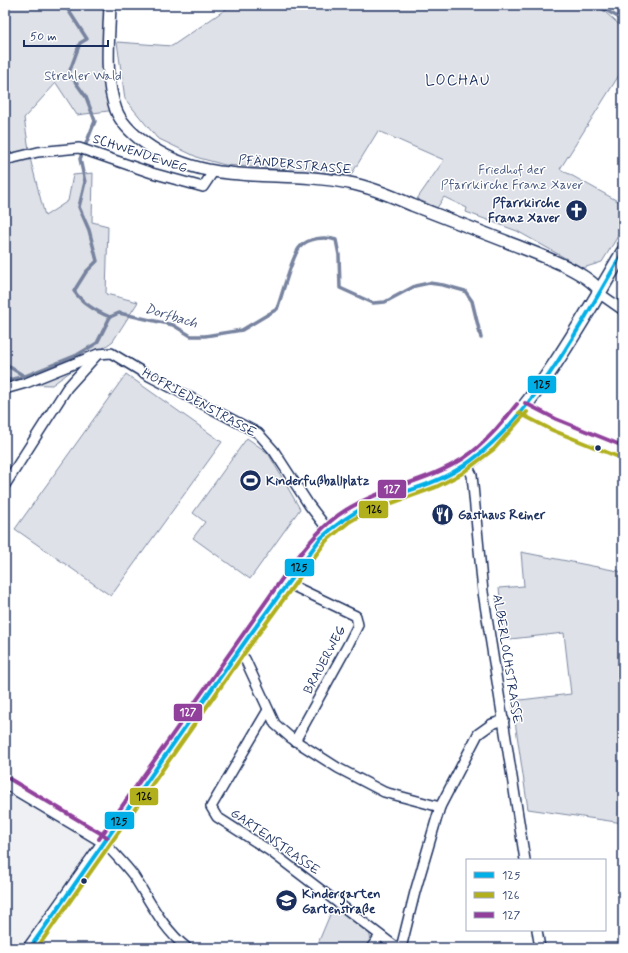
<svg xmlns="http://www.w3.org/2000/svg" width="628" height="953" font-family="Mynerve,sans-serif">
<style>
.built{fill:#eff0f4}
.green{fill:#dee1e7;stroke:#7c88a2}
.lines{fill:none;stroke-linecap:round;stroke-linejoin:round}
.stream{stroke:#77839f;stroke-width:3.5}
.minor-casing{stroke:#1b2f5e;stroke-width:12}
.tertiary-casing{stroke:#1b2f5e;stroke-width:14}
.secondary-casing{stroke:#1b2f5e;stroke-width:16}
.minor{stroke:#fff;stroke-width:9}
.tertiary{stroke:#fff;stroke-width:11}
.secondary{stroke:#fff;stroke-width:13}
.bus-1-casing{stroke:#fff;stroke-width:7}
.bus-2-casing{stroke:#fff;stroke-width:7}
.bus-3-casing{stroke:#fff;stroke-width:7}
.bus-1{stroke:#00afe7;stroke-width:4}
.bus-2{stroke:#b1b01c;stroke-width:4}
.bus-3{stroke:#91409c;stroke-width:4}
.bus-dot{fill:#1b2f5e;stroke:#fff;stroke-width:1.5}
.labels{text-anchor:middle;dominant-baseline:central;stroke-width:3;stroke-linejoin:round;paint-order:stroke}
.park-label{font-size:13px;fill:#4c5c80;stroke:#fff}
.street-label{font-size:13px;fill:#1b2f5e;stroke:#fff}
.poi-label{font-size:13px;font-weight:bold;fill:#1b2f5e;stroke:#fff;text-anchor:start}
.water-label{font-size:14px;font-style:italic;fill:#49597e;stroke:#fff}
.quarter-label{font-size:15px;letter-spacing:1px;fill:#1b2f5e;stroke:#fff}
.line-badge{stroke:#fff;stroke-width:1.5}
.badge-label{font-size:11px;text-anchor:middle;font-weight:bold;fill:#fff}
.pale-badge-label{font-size:11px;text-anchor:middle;font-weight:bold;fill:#111}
</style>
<rect width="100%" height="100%" fill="#fff"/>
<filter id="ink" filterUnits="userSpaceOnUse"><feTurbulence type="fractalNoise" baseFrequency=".025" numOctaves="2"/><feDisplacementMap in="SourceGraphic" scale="8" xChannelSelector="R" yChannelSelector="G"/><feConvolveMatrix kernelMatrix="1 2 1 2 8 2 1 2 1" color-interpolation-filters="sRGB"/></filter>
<g filter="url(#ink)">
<polygon class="built" points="5,783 104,842 31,948 5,948"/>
<g class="green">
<polygon points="5,5 110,5 116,110 77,115 56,83 24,118 31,162 45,216 68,201 73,175 93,173 92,222 108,226 106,294 138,302 113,341 52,385 15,384 5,380"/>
<polygon points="232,5 597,5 623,28 623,69 560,169 623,204 623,228 602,262 583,268 517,231 466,212 467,208 444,197 437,208 417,199 444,160 378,131 351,175 225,165 199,158 157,138 125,99 117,42 172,46"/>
<polygon points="126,374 222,442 111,596 15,529"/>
<polygon points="247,438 268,453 300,509 250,579 193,538 205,522 193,513"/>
<polygon points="521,552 623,572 623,823 528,809 512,701 571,694 564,633 502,640 496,598 500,597 499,588 524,586"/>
<polygon points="334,905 369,932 371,940 365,948 316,948"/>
</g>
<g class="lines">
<g class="stream">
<path d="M65 5 87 39 80 43 69 73 86 97 95 121 80 159 85 182 79 207 89 230 97 261 86 272 74 291C83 304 95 311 110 317"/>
<polyline points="597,5 623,20"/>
<polyline points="5,364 24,376"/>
<path d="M5 381 25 376 77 355 97 343 110 317 119 313 173 325 191 336H205L242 330 277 309C282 296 292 255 300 247 308 238 325 236 336 240L339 255 340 288 373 303 385 302 415 286 429 283 443 285 465 291 472 301 481 338"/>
</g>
<defs>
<g id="minor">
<polyline points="5,160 38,152 79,148 152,173 203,187 213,172"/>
<polyline points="600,291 603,296 623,310"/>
<polyline points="5,389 26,383 98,354 111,353 149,376 258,433 274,451 309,505 329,531"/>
<polyline points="522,408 554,424 623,452"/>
<polyline points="466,463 472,475 483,592 525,860"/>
<polyline points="5,485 67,388 96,356"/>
<polyline points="287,583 356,616 358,625 348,645 295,741"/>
<polyline points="237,653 245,659 275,724 291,738 338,768 384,792 440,807"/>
<polyline points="268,710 211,807 217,817 270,851 397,948"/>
<path d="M104 842C114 854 124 863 133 875 150 901 162 928 187 948"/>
<polyline points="537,930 540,948"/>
<polyline points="371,948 380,936"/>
<polyline points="401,948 415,892 440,807 478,734 492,724 504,720"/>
</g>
<g id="tertiary">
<path d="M110 5C109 39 104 77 116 110 121 123 134 135 145 143 208 189 278 168 349 183 371 187 392 196 412 205 443 217 474 229 505 241 531 252 584 269 600 291"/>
<polyline points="5,783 104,842"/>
</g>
<path id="secondary" d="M30 948C93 860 154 771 216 683 236 653 257 624 278 595 292 576 305 556 320 539 356 499 412 495 457 470 522 433 585 316 623 252"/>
</defs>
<use href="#minor" class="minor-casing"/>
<use href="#tertiary" class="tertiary-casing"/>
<use href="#secondary" class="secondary-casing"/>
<use href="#minor" class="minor"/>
<use href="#tertiary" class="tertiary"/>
<use href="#secondary" class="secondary"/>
<defs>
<path id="bus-1" d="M30 948 247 639 320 539C334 526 349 515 367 506 396 493 429 487 457 470 528 427 582 323 623 252"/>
<g id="bus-2">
<polyline points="519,413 552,430 621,458"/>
<polyline points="37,948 248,648 326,541 349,522 364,513 436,487 461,474 494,449 527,412"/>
</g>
<g id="bus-3">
<polyline points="525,403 556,419 623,446"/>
<polyline points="8,778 107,837"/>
<path d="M99 839 291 566C307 545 323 524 346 510 383 487 427 482 464 458 485 444 501 424 517 404"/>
</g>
</defs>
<use href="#bus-1" class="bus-1-casing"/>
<use href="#bus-2" class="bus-2-casing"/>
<use href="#bus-3" class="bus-3-casing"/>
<use href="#bus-1" class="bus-1"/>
<use href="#bus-2" class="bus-2"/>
<use href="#bus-3" class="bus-3"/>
</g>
</g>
<defs>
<symbol id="church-disc" viewBox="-11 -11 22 22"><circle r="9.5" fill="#1b2f5e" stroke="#fff"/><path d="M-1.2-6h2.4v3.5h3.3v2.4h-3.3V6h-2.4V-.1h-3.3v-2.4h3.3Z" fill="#fff"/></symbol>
<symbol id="stadium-disc" viewBox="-11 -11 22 22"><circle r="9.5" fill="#1b2f5e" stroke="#fff"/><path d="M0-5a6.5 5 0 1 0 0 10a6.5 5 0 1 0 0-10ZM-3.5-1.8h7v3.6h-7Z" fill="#fff"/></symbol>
<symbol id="restaurant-disc" viewBox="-11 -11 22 22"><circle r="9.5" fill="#1b2f5e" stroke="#fff"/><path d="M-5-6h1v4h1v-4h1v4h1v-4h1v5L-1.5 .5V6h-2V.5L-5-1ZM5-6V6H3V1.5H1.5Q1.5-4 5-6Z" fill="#fff"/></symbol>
<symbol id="school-disc" viewBox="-11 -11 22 22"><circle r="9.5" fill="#1b2f5e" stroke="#fff"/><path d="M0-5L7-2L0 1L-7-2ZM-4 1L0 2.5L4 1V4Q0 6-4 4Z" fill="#fff"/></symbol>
</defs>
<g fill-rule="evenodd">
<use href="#church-disc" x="564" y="198" width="25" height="25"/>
<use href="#stadium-disc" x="238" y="468" width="25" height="25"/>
<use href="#restaurant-disc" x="430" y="502" width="25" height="25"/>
<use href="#school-disc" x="274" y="888" width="25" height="25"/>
</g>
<g class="bus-dot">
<circle cx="598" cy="448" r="3.5"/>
<circle cx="84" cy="881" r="3.5"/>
</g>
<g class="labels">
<g class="park-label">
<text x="83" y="76">Strehler Wald</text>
<text x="512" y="170">Friedhof der<tspan x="512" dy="15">Pfarrkirche Franz Xaver</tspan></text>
</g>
<g class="street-label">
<text transform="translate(140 154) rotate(18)">SCHWENDEWEG</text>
<text transform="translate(295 165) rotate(5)">PFÄNDERSTRASSE</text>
<text transform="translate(199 403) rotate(29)">HOFRIEDENSTRASSE</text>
<text transform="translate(507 659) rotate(81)">ALBERLOCHSTRASSE</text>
<text transform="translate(325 660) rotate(-62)">BRAUERWEG</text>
<text transform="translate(275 842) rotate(35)">GARTENSTRASSE</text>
</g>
<g class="poi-label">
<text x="560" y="203" text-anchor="end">Pfarrkirche<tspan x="560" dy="15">Franz Xaver</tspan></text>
<text x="266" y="481">Kinderfußballplatz</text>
<text x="458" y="515">Gasthaus Reiner</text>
<text x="302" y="894">Kindergarten<tspan x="302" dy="15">Gartenstraße</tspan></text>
</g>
<g class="water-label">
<text transform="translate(171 316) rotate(17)">Dorfbach</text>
</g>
<g class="quarter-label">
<text x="458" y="81">LOCHAU</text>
</g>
</g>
<g class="line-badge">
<rect x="527" y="375" width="30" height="19" rx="4" fill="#00afe7"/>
<rect x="377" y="479" width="30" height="20" rx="4" fill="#91409c"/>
<rect x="358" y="500" width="31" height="19" rx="4" fill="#b1b01c"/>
<rect x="284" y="558" width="31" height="19" rx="4" fill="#00afe7"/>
<rect x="173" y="703" width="30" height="19" rx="4" fill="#91409c"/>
<rect x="129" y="787" width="30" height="19" rx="4" fill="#b1b01c"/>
<rect x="104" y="811" width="31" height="19" rx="4" fill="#00afe7"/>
</g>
<g class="badge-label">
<text x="392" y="493">127</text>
<text x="188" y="716">127</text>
</g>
<g class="pale-badge-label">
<text x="542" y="388">125</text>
<text x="374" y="513">126</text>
<text x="299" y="571">125</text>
<text x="144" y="800">126</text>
<text x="119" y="825">125</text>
</g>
<rect width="628" height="953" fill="none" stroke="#fff" stroke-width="20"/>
<rect x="10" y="10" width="608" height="933" fill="none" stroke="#1b2f5e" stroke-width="1.5" filter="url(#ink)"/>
<rect x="466" y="859" width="140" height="72" fill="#ffffff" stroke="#a4acbf"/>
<rect x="474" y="872" width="20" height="6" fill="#00afe7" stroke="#a4acbf"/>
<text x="502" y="879" font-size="12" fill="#1b2f5e">125</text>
<rect x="474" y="892" width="20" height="6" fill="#b1b01c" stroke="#a4acbf"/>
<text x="502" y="899" font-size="12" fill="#1b2f5e">126</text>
<rect x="474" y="912" width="20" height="6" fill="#91409c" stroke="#a4acbf"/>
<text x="502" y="919" font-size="12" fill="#1b2f5e">127</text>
<path d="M24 40v6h84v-6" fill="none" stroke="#1b2f5e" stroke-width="2"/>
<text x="30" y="40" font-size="12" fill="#1b2f5e" stroke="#ffffff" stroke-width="3" paint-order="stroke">50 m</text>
</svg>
